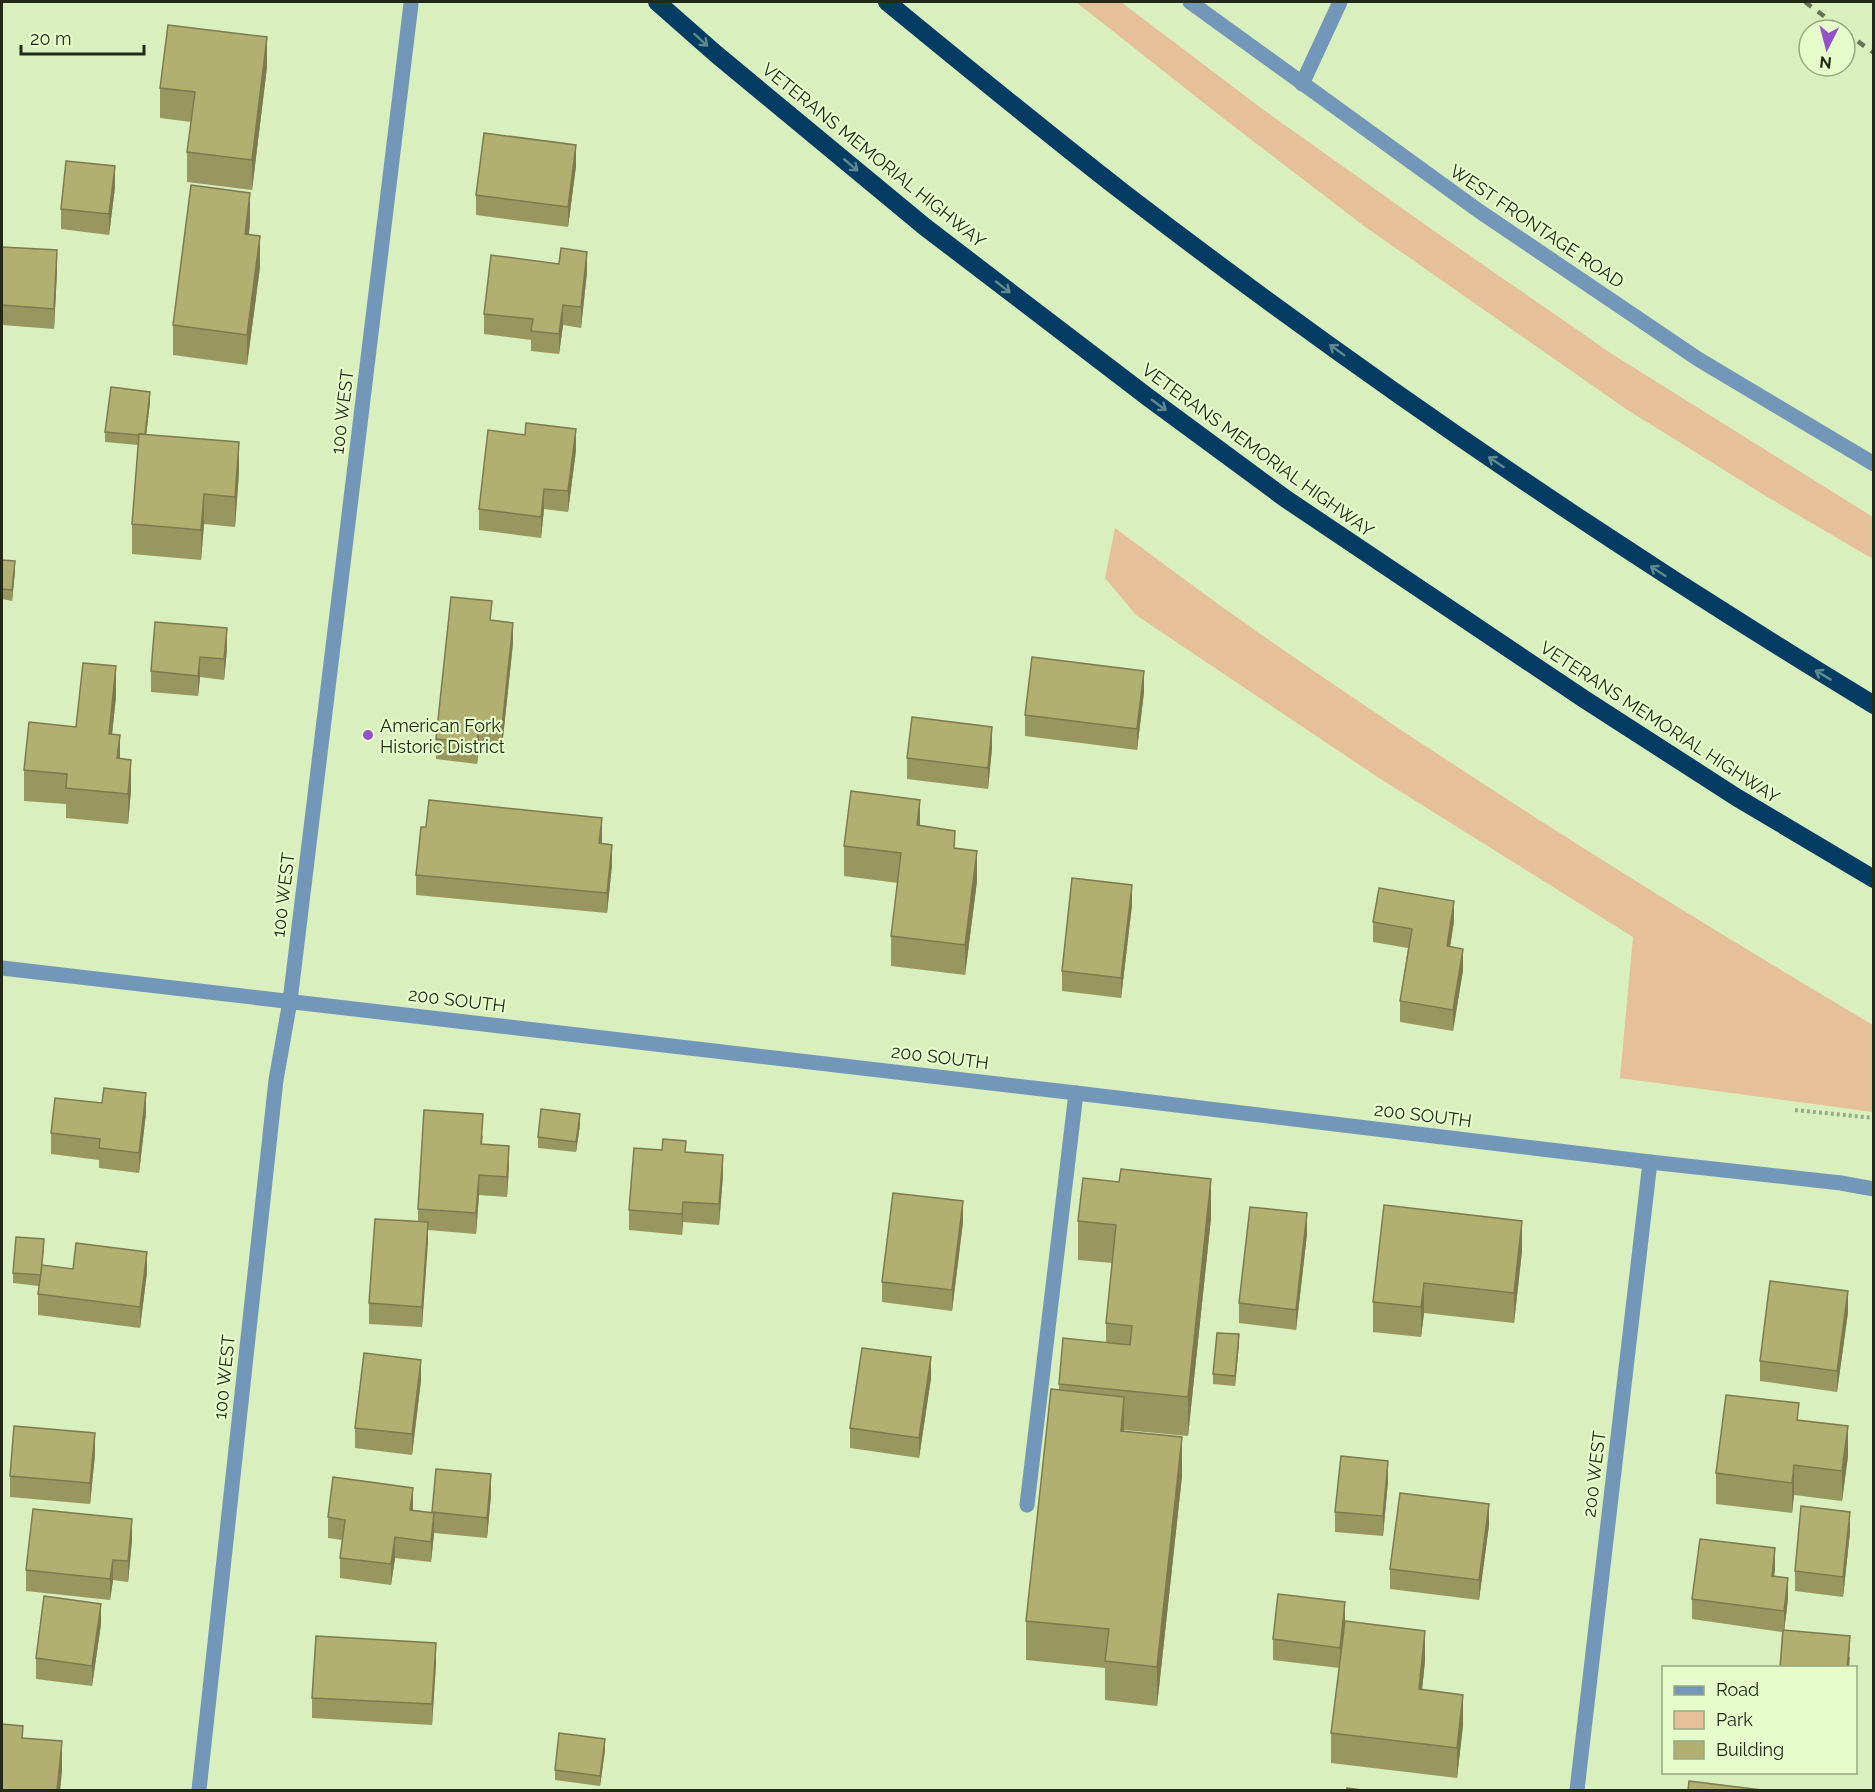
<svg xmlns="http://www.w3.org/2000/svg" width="1875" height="1792" font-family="Raleway,sans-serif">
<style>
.green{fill:#e5c099}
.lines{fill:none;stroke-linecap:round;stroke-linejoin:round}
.path{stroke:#99aa84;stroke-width:4;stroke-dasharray:3 3;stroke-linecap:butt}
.minor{stroke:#7397b9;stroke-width:15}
.highway{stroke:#053c64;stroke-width:18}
.rail{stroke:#667355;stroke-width:4.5;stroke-dasharray:8 8;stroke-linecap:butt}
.wall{fill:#999760}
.shaded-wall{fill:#7d7b4e}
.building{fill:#b2b070;stroke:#7d7b4e;stroke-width:1.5}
.oneway{stroke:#5f898d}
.poi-dot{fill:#9452c8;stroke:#e6fccb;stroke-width:2}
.labels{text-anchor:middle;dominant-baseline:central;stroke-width:4.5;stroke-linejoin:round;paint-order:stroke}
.street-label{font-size:18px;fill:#222a17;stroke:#e6fccb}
.poi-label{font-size:18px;fill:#222a17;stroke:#e6fccb;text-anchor:start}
</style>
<rect width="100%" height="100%" fill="#d9efbe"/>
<g class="green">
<polygon points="1076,2 1121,2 1261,108 1427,226 1612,354 1873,517 1873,559 1769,498 1626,409 1364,226 1223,118"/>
<path d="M1115 528C1163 563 1210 599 1259 633 1458 772 1664 901 1873 1025V1112L1620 1078 1633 937 1379 778 1136 615 1105 578Z"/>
</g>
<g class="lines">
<polyline class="path" points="1795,1110 1874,1118"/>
<g class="minor">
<polyline points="1190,2 1479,211 1698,359 1874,464"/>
<polyline points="1302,84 1340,2"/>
<polyline points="2,968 1076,1093 1650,1162 1841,1183 1874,1189"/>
<polyline points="1027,1505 1076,1093"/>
<polyline points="199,1790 276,1080 290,1001 411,4"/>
<polyline points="1577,1790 1650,1162"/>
</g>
<g class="highway">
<polyline points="657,2 716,54 925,227 1149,398 1286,499 1584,699 1736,797 1874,879"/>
<path d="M887 2C965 66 1044 131 1124 193 1364 377 1615 548 1874 705"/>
</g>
<g class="rail">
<polyline points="1805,2 1843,30"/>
<polyline points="1845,32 1874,53"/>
</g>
</g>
<g class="wall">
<polygon points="267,67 252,190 187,182 187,152 191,122 160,118 160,88"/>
<polygon points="576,166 568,227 476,215 476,195"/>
<polygon points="115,187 109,235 61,229 61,209"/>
<polygon points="250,223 249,235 260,267 247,365 173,355 173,325"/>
<polygon points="2,247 57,271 54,329 2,325"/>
<polygon points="587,272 581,328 563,325 559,354 531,351 531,340 484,334 484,314"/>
<polygon points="150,402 146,435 239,472 235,527 204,524 201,560 132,554 132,524 138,445 105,442 105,432"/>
<polygon points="576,450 568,512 544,509 541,538 479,530 479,509"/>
<polygon points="2,560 15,571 12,601 2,599"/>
<polygon points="492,620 513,643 502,747 479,745 477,764 436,759 436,739"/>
<polygon points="227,649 224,680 200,677 198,696 151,692 151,671"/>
<polygon points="1144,692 1137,750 1025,736 1025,715"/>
<polygon points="116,696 112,734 131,790 128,824 66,818 66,804 24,801 24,770 76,727"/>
<polygon points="992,748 988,789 907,779 907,758"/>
<polygon points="920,826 955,848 977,881 965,975 891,966 891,936 898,883 844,876 844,846"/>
<polygon points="602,839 602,843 612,865 607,913 416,895 416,875"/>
<polygon points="1132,905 1121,998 1062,991 1062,971"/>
<polygon points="1454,921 1450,947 1463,970 1453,1031 1400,1022 1400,1001 1408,948 1373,942 1373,922"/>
<polygon points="146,1113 139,1173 99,1168 99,1160 51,1154 51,1133"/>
<polygon points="580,1125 576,1152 538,1148 538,1137"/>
<polygon points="483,1135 482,1145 509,1166 507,1197 479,1195 476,1234 428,1230 422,1327 369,1324 369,1303 418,1222 418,1209"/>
<polygon points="686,1152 723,1175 719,1225 683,1222 682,1235 629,1230 629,1210"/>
<polygon points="1211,1218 1188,1436 1124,1430 1124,1431 1182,1476 1157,1706 1105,1700 1105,1668 1026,1660 1026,1621 1059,1390 1059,1384 1106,1343 1106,1323 1112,1263 1078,1260 1078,1221"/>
<polygon points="1522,1221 1522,1251 1514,1323 1424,1313 1421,1337 1373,1332 1373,1302"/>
<polygon points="963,1222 952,1311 882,1302 882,1282"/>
<polygon points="1307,1234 1296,1330 1239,1323 1239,1303"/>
<polygon points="44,1250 42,1265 73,1269 147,1272 140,1328 38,1315 38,1294 39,1286 13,1283 13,1273"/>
<polygon points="1848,1312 1837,1392 1760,1381 1760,1361"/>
<polygon points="1239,1344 1235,1386 1213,1384 1213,1374"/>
<polygon points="931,1378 919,1458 850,1448 850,1428"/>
<polygon points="421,1380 412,1455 355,1448 355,1428"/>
<polygon points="1799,1420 1848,1456 1842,1501 1794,1495 1792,1513 1716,1504 1716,1473"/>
<polygon points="95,1454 90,1504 10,1497 10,1476"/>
<polygon points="1388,1481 1383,1536 1335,1532 1335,1512"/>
<polygon points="491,1495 487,1538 434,1533 431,1562 395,1558 391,1585 340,1578 340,1558 342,1540 328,1538 328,1517 413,1511 432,1513"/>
<polygon points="1489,1525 1479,1600 1390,1589 1390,1569"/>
<polygon points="1850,1532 1843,1597 1795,1591 1795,1571"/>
<polygon points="132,1540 128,1582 113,1580 110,1600 26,1591 26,1570"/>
<polygon points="1775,1569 1774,1576 1788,1599 1784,1631 1850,1657 1849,1668 1780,1668 1782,1632 1692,1619 1692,1599"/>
<polygon points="1345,1621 1425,1661 1422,1689 1463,1725 1457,1778 1331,1763 1331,1733 1339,1668 1273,1660 1273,1639"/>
<polygon points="101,1624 92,1686 36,1679 36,1658"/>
<polygon points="436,1663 432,1725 312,1718 312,1698"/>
<polygon points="605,1750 600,1786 555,1780 555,1770"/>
</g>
<g class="shaded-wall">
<polygon points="267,37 267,67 252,190 252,160"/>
<polygon points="576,145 576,166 568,227 568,207"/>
<polygon points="115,166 115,187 109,235 109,214"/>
<polygon points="250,193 250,223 245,264 245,234"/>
<polygon points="260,236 260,267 247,365 247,335"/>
<polygon points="57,250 57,271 54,329 54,309"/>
<polygon points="587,252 587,272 581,328 581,307"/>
<polygon points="563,305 563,325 559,354 559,334"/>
<polygon points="150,392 150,402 145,446 145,436"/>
<polygon points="576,429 576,450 568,512 568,491"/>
<polygon points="239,442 239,472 235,527 235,497"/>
<polygon points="544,489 544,509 541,538 541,517"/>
<polygon points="204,494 204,524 201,560 201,530"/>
<polygon points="15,561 15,571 12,601 12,590"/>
<polygon points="513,623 513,643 502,747 502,727"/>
<polygon points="227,628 227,649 224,680 224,659"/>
<polygon points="200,657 200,677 198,696 198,676"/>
<polygon points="116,666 116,696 109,764 109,734"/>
<polygon points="1144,671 1144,692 1137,750 1137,729"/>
<polygon points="479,724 479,745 477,764 477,743"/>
<polygon points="992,727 992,748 988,789 988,768"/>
<polygon points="120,735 120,765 117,758"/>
<polygon points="131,760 131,790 128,824 128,794"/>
<polygon points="920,800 920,830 917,825"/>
<polygon points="602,818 602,839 599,864 599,843"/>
<polygon points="612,845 612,865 607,913 607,893"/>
<polygon points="977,851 977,881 965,975 965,945"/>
<polygon points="1132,885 1132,905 1121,998 1121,978"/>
<polygon points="1454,901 1454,921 1447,966 1447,946"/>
<polygon points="1463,949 1463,970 1453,1031 1453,1010"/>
<polygon points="146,1093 146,1113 139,1173 139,1153"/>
<polygon points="580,1114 580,1125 576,1152 576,1142"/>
<polygon points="509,1146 509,1166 507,1197 507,1177"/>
<polygon points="723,1155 723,1175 719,1225 719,1204"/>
<polygon points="479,1175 479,1195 476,1234 476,1213"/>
<polygon points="1211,1179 1211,1218 1188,1436 1188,1397"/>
<polygon points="963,1201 963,1222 952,1311 952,1290"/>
<polygon points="683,1202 683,1222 682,1235 682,1214"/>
<polygon points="1307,1213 1307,1234 1296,1330 1296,1310"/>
<polygon points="1522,1221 1522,1251 1514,1323 1514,1293"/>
<polygon points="428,1222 428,1243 422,1327 422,1307"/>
<polygon points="147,1252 147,1272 140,1328 140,1307"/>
<polygon points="1424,1283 1424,1313 1421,1337 1421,1307"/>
<polygon points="1848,1291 1848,1312 1837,1392 1837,1371"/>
<polygon points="1239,1334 1239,1344 1235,1386 1235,1376"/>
<polygon points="931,1357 931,1378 919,1458 919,1438"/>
<polygon points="421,1360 421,1380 412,1455 412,1434"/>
<polygon points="1124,1397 1124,1437 1121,1431"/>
<polygon points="1848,1426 1848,1456 1842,1501 1842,1471"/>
<polygon points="95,1433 95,1454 90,1504 90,1483"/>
<polygon points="1182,1437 1182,1476 1157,1706 1157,1667"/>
<polygon points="1388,1461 1388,1481 1383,1536 1383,1516"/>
<polygon points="1794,1465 1794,1495 1792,1513 1792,1483"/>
<polygon points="491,1474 491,1495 487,1538 487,1518"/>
<polygon points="413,1488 413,1508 410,1531 410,1510"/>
<polygon points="1489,1504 1489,1525 1479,1600 1479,1580"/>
<polygon points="1850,1512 1850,1532 1843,1597 1843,1577"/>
<polygon points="434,1513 434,1534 431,1562 431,1542"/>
<polygon points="132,1519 132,1540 128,1582 128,1561"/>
<polygon points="395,1537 395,1558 391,1585 391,1564"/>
<polygon points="1775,1548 1775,1569 1772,1596 1772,1576"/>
<polygon points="113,1560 113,1580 110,1600 110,1579"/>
<polygon points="1788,1578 1788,1599 1784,1632 1784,1611"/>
<polygon points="1345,1602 1345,1623 1340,1668 1340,1648"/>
<polygon points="101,1604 101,1624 92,1686 92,1666"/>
<polygon points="1425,1631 1425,1661 1419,1719 1419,1689"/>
<polygon points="1850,1636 1849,1668 1847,1668"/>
<polygon points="436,1643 436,1663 432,1725 432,1704"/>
<polygon points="1463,1695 1463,1725 1457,1778 1457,1748"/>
<polygon points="605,1739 605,1750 600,1786 600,1776"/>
<polygon points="62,1741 62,1771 60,1791 57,1791"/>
</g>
<g class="building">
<polygon points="168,25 267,37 252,160 187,152 195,92 160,88"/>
<polygon points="484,133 576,145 568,207 476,195"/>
<polygon points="66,161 115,166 109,214 61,209"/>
<polygon points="191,185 250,193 245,234 260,236 247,335 173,325"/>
<polygon points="2,247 57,250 54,309 2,305"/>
<polygon points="561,248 587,252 581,307 563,305 559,334 531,331 533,319 484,314 491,255 559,264"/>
<polygon points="111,387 150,392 145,434 139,434 139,435 105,432"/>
<polygon points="526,423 576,429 568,491 544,489 541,517 479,509 488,430 525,435"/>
<polygon points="139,434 239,442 235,497 204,494 201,530 132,524"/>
<polygon points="2,560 15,561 12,590 2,589"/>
<polygon points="451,597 492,601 490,620 513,623 502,727 479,724 477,743 436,739"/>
<polygon points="155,622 227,628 224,659 200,657 198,676 151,671"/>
<polygon points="1032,657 1144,671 1137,729 1025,715"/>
<polygon points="83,663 116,666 109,734 120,735 117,758 131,760 128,794 66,788 67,774 24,770 29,722 76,727"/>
<polygon points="912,717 992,727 988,768 907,758"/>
<polygon points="851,791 920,800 917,825 955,831 954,848 977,851 965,945 891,936 901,853 844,846"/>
<polygon points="429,800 602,818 599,843 612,845 607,893 416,875 421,827 426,827"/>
<polygon points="1072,878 1132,885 1121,978 1062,971"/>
<polygon points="1379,888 1454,901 1447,946 1463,949 1453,1010 1400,1001 1412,929 1373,922"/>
<polygon points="104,1088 146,1093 139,1153 99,1148 100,1139 51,1133 55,1098 102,1103"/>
<polygon points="541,1109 580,1114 576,1142 538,1137"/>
<polygon points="424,1110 483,1114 481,1144 509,1146 507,1177 479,1175 476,1213 418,1209"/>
<polygon points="663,1139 686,1141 685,1152 723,1155 719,1204 683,1202 682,1214 629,1210 634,1148 662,1150"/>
<polygon points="1121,1169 1211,1179 1188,1397 1059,1384 1063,1338 1130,1345 1132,1326 1106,1323 1116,1225 1078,1221 1083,1178 1119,1182"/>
<polygon points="893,1193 963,1201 952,1290 882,1282"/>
<polygon points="1384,1205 1522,1221 1514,1293 1424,1283 1421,1307 1373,1302"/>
<polygon points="1250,1207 1307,1213 1296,1310 1239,1303"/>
<polygon points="375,1219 428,1222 422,1307 369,1303"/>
<polygon points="16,1237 44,1239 41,1275 13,1273"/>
<polygon points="76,1243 147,1252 140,1307 38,1294 42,1265 73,1269"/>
<polygon points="1770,1281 1848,1291 1837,1371 1760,1361"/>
<polygon points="1217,1333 1239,1334 1235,1376 1213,1374"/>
<polygon points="862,1348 931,1357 919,1438 850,1428"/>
<polygon points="364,1353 421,1360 412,1434 355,1428"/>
<polygon points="1051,1389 1124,1397 1121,1431 1182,1437 1157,1667 1105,1661 1109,1629 1026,1621"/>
<polygon points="1726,1395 1799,1403 1797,1420 1848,1426 1842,1471 1794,1465 1792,1483 1716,1473"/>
<polygon points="14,1426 95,1433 90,1483 10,1476"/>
<polygon points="1341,1456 1388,1461 1383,1516 1335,1512"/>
<polygon points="436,1469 491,1474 487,1518 432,1512"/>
<polygon points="333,1477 413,1488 410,1510 434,1513 431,1542 395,1537 391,1564 340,1558 345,1520 328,1517"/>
<polygon points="1400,1493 1489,1504 1479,1580 1390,1569"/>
<polygon points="1801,1506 1850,1512 1843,1577 1795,1571"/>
<polygon points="33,1509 132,1519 128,1561 113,1560 110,1579 26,1570"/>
<polygon points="1700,1539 1775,1548 1772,1576 1788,1578 1784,1611 1692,1599"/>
<polygon points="1278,1594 1345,1602 1340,1648 1273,1639"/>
<polygon points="44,1596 101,1604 92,1666 36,1658"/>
<polygon points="1345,1621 1425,1631 1419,1689 1463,1695 1457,1748 1331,1733"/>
<polygon points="1783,1630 1850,1636 1847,1668 1780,1668"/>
<polygon points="316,1636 436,1643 432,1704 312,1698"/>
<polygon points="2,1724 23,1726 22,1738 62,1741 57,1791 2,1791"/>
<polygon points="559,1733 605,1739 600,1776 555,1770"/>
<polygon points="1689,1781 1770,1791 1688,1791"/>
<polygon points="1347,1788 1369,1791 1346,1791"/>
</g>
<defs><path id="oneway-shaft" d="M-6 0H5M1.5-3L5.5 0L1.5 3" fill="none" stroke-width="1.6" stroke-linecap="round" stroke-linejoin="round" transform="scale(1.5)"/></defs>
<g class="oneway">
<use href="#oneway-shaft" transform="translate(701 40) rotate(42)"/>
<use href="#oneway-shaft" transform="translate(851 165) rotate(40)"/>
<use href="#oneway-shaft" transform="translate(1003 287) rotate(38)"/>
<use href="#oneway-shaft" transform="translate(1337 350) rotate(-144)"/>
<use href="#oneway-shaft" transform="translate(1159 405) rotate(36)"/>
<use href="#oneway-shaft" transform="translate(1496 462) rotate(-146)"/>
<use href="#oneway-shaft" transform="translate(1658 571) rotate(-147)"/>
<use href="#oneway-shaft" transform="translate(1823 675) rotate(-149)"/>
</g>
<circle class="poi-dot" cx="368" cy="735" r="6"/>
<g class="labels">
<g class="street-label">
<text transform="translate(874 155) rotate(39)">VETERANS MEMORIAL HIGHWAY</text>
<text transform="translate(1537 226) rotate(34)">WEST FRONTAGE ROAD</text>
<text transform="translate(342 412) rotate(-83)">100 WEST</text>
<text transform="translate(1258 450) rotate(36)">VETERANS MEMORIAL HIGHWAY</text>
<text transform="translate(1660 722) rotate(33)">VETERANS MEMORIAL HIGHWAY</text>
<text transform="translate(283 895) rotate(-83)">100 WEST</text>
<text transform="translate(457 1000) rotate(7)">200 SOUTH</text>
<text transform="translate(940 1057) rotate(7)">200 SOUTH</text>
<text transform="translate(1423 1115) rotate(7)">200 SOUTH</text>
<text transform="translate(224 1377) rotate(-84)">100 WEST</text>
<text transform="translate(1594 1474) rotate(-83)">200 WEST</text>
</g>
<g class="poi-label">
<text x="380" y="725">American Fork<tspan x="380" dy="21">Historic District</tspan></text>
</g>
</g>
<rect width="1875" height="1792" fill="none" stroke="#222a17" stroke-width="6"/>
<rect x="1662" y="1666" width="195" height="108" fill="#e6fccb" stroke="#98a883" stroke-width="1.5"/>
<rect x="1674" y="1686" width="30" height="9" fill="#7397b9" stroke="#98a883" stroke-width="1.5"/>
<text x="1716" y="1696" font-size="18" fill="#222a17">Road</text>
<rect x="1674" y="1711" width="30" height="18" fill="#e5c099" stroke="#98a883" stroke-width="1.5"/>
<text x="1716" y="1726" font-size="18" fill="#222a17">Park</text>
<rect x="1674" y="1741" width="30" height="18" fill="#b2b070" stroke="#98a883" stroke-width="1.5"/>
<text x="1716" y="1756" font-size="18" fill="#222a17">Building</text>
<g transform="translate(1827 48) rotate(186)"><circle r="28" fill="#e6fccb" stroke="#98a883" stroke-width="1.5"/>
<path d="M0-4.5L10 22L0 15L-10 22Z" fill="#9452c8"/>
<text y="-9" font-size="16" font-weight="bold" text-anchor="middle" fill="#222a17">N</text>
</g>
<path d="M21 45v9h123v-9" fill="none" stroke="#222a17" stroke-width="3"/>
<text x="30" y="45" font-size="18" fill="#222a17" stroke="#e6fccb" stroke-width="4.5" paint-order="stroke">20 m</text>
</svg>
